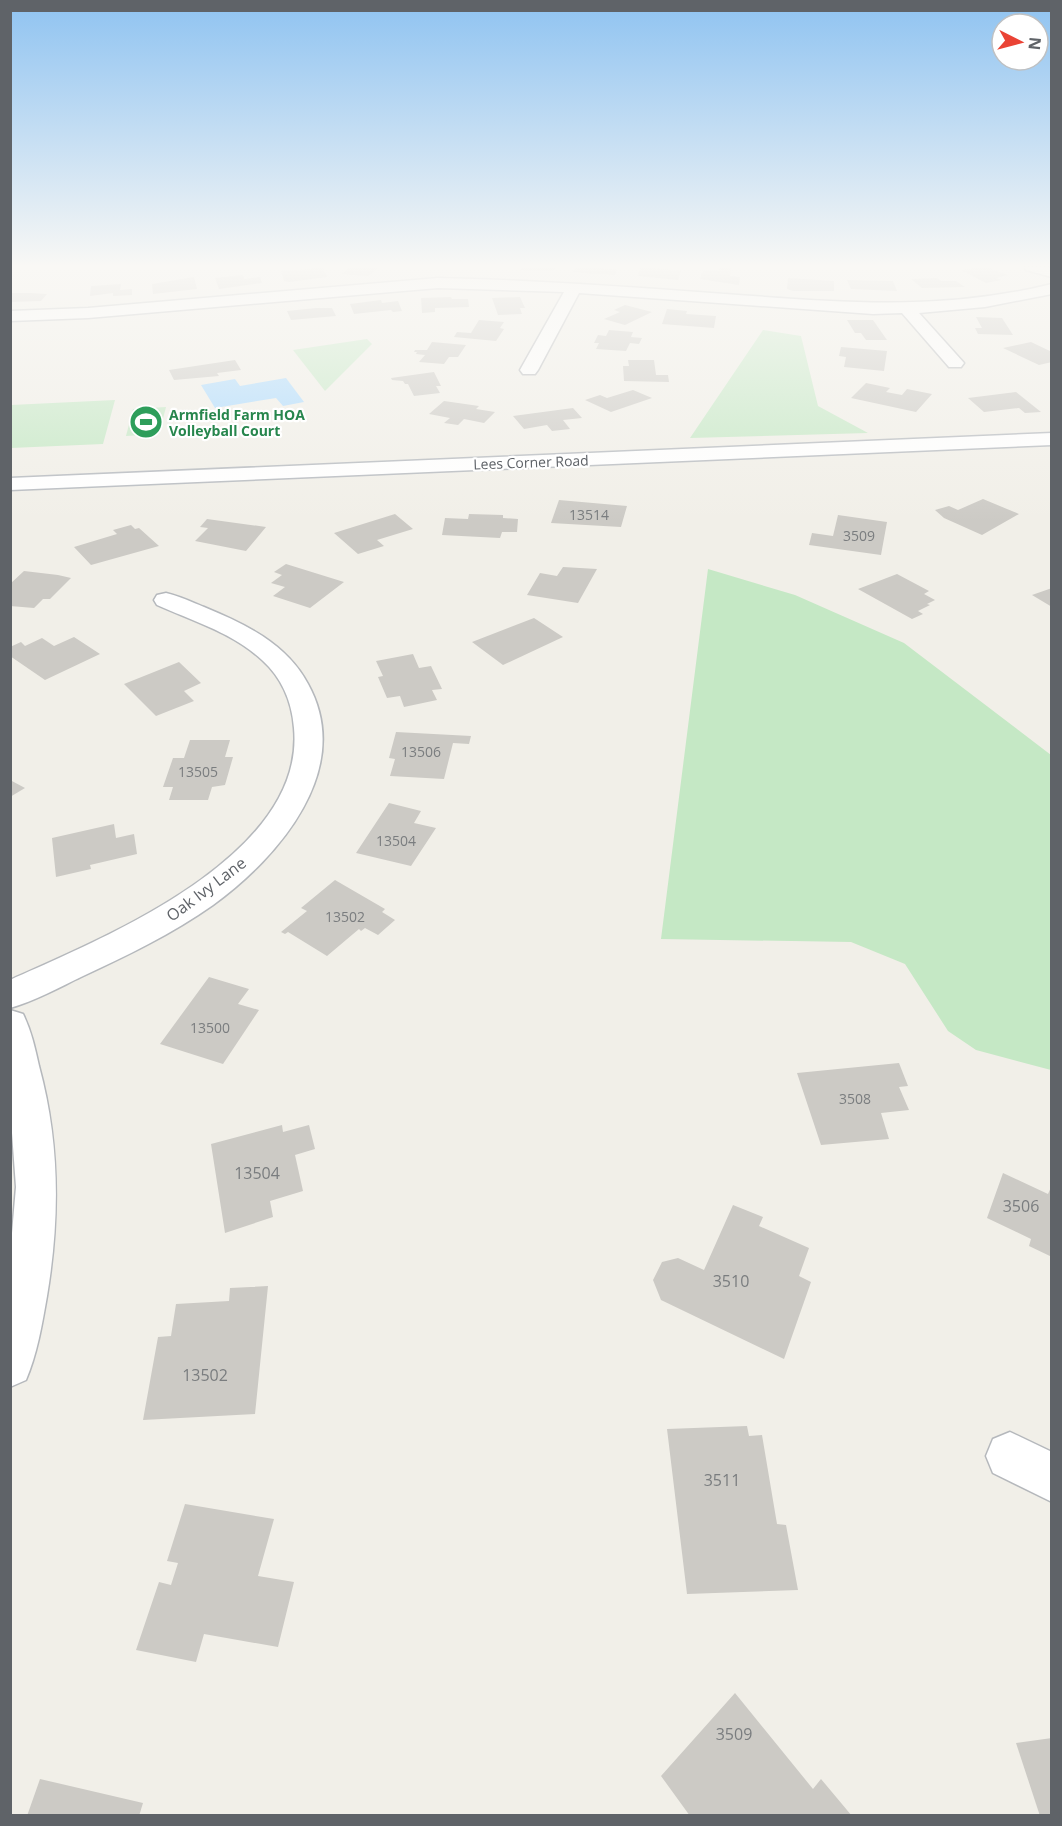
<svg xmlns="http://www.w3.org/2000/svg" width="1062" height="1826" font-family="'Open Sans',sans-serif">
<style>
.green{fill:#c5e8c5}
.water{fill:#aadaff}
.building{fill:#cccac5}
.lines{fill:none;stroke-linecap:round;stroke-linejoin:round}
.street-casing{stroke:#b5b8bc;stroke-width:3}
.secondary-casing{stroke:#b6babf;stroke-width:3}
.street{fill:#fff;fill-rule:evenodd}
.secondary{fill:#fff;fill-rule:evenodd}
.labels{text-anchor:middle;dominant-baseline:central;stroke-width:4.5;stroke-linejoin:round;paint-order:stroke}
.far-leisure-label{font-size:14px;font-weight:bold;fill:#27864d;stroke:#fff;text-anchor:start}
.far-street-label{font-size:14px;fill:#5f6368;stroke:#fff}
.number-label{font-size:14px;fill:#7a7d7f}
.street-label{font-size:16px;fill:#5f6368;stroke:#fff}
.near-number-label{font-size:16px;fill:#7a7d7f}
</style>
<rect width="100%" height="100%" fill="#f1efe8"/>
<g class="green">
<polygon points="763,330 801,336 818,406 868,433 690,438"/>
<polygon points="367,339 372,344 325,391 293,350"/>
<polygon points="115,400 103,444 11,448 11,405"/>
<polygon points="166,407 159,434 126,436 133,409"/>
<polygon points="708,569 795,595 904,643 1051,755 1051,1070 976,1050 948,1031 905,964 851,942 661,939"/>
</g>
<polygon class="water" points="286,378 304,402 283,406 276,398 215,408 201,385 235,379 240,386"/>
<g class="building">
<polygon points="350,267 380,267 368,276 342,274"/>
<polygon points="522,267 555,267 553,271 521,270"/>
<polygon points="576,267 604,267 603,269 617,269 615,275 583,273 573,272"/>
<polygon points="986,267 1008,275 996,278 1001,280 986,283 961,270"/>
<polygon points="323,268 327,277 289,282 284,281 281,271"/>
<polygon points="640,268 681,270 678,280 638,276"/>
<polygon points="719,268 731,269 730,276 740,277 739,285 700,279 703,270 719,271"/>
<polygon points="243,275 244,279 260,277 262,283 219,289 215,278"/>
<polygon points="194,277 197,289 153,294 152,284"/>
<polygon points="788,278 834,281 834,291 793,291 787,289"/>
<polygon points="937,278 941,281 956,281 965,287 922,288 911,279"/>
<polygon points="847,280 893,281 897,291 851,289"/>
<polygon points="121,284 120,290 132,289 132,295 113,296 113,293 90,296 91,286"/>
<polygon points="10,293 31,293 47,294 41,301 10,302"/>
<polygon points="451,297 452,299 468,299 469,307 435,308 435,312 422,313 421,298"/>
<polygon points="520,297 525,308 520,308 522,314 498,315 492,298"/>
<polygon points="381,300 382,303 398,301 402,311 393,312 391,310 354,314 350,304"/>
<polygon points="625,305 652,312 625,325 604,319 620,312 614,310"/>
<polygon points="316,308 332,308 336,316 291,320 287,311"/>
<polygon points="667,309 687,311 686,314 716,316 714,328 662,324"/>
<polygon points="976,317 1002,318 1013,335 978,334 975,328 982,328"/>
<polygon points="479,320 504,322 500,328 504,329 496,341 454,337 457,332 471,333"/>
<polygon points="847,320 873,320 887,340 866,340 861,333 855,333"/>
<polygon points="609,330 633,332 631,337 642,338 639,344 630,343 626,351 596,349 599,343 594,343 598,335 606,336"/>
<polygon points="432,342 466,345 458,357 449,357 444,364 419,362 425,355 416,354 417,352 414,352 415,350 427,350"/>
<polygon points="1031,342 1052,352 1052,362 1039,365 1003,348"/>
<polygon points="841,347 887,351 884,371 844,367 846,357 839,356"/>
<polygon points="235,360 241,370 217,373 219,376 174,380 169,370"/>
<polygon points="628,360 654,360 656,375 668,375 669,382 624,381 623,366 629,366"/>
<polygon points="434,372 441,386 436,386 440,393 414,396 408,384 405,384 403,381 392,380 391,378"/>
<polygon points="866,383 890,388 886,392 902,395 907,389 932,394 916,412 851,398"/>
<polygon points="633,390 652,398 611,412 585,400 600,395 607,398"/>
<polygon points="1016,392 1041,412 1025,413 1019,408 984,412 968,398"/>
<polygon points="444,401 479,406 476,409 495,412 484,423 464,419 458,425 444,423 450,418 429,414"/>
<polygon points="573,408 582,418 563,420 570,429 552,431 547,425 524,429 513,416"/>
<polygon points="983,499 1019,514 982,535 944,518 935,510 949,506 958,510"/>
<polygon points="559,500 627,506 621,527 551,523"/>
<polygon points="395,514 413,529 377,540 384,546 358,554 334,533"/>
<polygon points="469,514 503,515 503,518 518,519 517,532 502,532 500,538 442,535 445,518 468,519"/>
<polygon points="838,515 887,522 881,555 809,545 812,533 833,536"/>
<polygon points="207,519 266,527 246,551 195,541 208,528 200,527"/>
<polygon points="131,525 135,529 139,528 159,546 91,565 74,547 117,534 113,530"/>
<polygon points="286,564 344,582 310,608 273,596 285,587 271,583 282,575 274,572"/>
<polygon points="563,567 597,569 578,603 527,595 540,573 557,576"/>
<polygon points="24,571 58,575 71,578 50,599 43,599 34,608 10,606 10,584"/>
<polygon points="897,574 929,591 924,594 935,600 927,604 930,605 918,611 923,614 912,619 858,589"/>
<polygon points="1052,588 1052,607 1032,595"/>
<polygon points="534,618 563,637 503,665 472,642"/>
<polygon points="74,637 100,654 45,680 10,656 10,647 21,642 25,646 42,638 54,646"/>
<polygon points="413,654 419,668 431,666 442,689 432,690 437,700 404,707 400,696 387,698 378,677 383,676 376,661"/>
<polygon points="179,662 201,683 184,691 194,701 156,716 124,684"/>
<polygon points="396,732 471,736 469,744 453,743 444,779 390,776 395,759 389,758"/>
<polygon points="190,740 230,740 225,757 233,757 225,785 212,787 208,800 169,800 173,787 163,787 173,758 184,758"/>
<polygon points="10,780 25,788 10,797"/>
<polygon points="389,803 421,811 414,823 436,828 411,866 356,853"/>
<polygon points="114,824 116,838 134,834 137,854 90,865 91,869 56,877 52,838"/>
<polygon points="335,880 385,909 382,912 395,920 378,935 365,928 361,931 359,929 327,956 288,932 285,934 281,932 307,911 301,908"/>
<polygon points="209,977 249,989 238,1004 259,1010 223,1064 160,1044"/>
<polygon points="899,1063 908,1086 899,1087 909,1110 881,1113 889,1139 821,1145 797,1073"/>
<polygon points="282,1125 283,1132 309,1125 315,1149 295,1155 303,1191 270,1201 273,1217 225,1233 211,1144"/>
<polygon points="1003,1173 1048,1194 1052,1185 1052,1257 1029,1246 1031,1239 987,1218"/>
<polygon points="733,1205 763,1217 759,1226 809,1248 799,1276 811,1282 784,1359 661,1300 653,1280 662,1262 678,1258 704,1270"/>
<polygon points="268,1286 255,1414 143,1420 158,1337 171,1336 176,1304 229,1301 230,1288"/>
<polygon points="747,1426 749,1436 762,1435 777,1524 786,1525 798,1590 687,1594 667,1429"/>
<polygon points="185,1504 274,1519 258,1576 294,1582 278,1647 204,1634 196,1662 136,1650 159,1582 171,1585 178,1563 167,1561"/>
<polygon points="735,1693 813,1789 821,1779 852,1816 690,1816 661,1776"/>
<polygon points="1052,1738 1052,1816 1040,1816 1016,1743"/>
<polygon points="40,1779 143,1803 139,1816 27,1816"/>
</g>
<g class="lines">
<defs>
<g id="street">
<polygon points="1024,267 1052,268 1052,277 1026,270"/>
<path d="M438 278C534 280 629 287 725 294 839 302 938 312 1052 284V294L985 307 919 313 964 363 961 367H949L902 313 873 314 579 293 538 370 535 374H523L520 370 564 292 438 288 88 318 10 321V311L88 308Z"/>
<path d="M166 593C179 596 192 602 204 607 245 624 286 643 308 684 355 769 279 857 213 905 172 934 126 956 81 977 58 988 35 1001 10 1008V980C104 938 306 856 294 728 292 702 282 678 262 660 233 633 193 621 157 605L154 600 157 595Z"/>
<path d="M10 1010 23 1014C31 1030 35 1048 39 1066 60 1143 60 1218 47 1296 42 1325 37 1354 26 1380L10 1387V1256L16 1187 10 1106Z"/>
<polygon points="1010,1432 1052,1452 1052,1502 993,1473 986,1456 993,1439"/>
</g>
<polygon id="secondary" points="1052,433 1052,445 10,490 10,478"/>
</defs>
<use href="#street" class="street-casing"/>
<use href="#secondary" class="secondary-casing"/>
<use href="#street" class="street"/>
<use href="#secondary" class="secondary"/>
</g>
<linearGradient id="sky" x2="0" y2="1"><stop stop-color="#8fc3f1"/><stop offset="0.51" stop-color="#f9f8f5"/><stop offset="1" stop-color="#f9f8f5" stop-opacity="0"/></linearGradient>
<rect width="1062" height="522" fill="url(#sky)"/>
<defs>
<symbol id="stadium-disc" viewBox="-11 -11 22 22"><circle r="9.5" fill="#2e9e5b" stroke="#fff"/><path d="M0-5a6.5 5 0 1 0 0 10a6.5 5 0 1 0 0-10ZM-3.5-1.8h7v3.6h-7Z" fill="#fff"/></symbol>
</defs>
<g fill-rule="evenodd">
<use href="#stadium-disc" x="127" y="403" width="38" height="38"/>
</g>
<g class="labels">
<g class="far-leisure-label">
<text x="169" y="414">Armfield Farm HOA<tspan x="169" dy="16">Volleyball Court</tspan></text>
</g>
<g class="far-street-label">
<text transform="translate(531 462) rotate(-2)">Lees Corner Road</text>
</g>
<g class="number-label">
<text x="589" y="514">13514</text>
<text x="859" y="535">3509</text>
<text x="421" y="751">13506</text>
<text x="198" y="771">13505</text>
<text x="396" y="840">13504</text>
<text x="345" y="916">13502</text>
<text x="210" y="1027">13500</text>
<text x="855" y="1098">3508</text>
</g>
<g class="street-label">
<text transform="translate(206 889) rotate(-37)">Oak Ivy Lane</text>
</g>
<g class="near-number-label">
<text x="257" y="1173">13504</text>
<text x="1021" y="1206">3506</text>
<text x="731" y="1281">3510</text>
<text x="205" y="1375">13502</text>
<text x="722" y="1480">3511</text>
<text x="734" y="1734">3509</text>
</g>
</g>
<rect width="1062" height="1826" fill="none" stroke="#5f6368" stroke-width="24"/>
<g transform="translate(1020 42) rotate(96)"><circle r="28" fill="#ffffff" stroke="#bfc1c3" stroke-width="1.5"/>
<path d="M0-4.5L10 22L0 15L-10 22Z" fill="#ea4335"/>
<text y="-9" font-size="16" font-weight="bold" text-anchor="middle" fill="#5f6368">N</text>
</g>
</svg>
